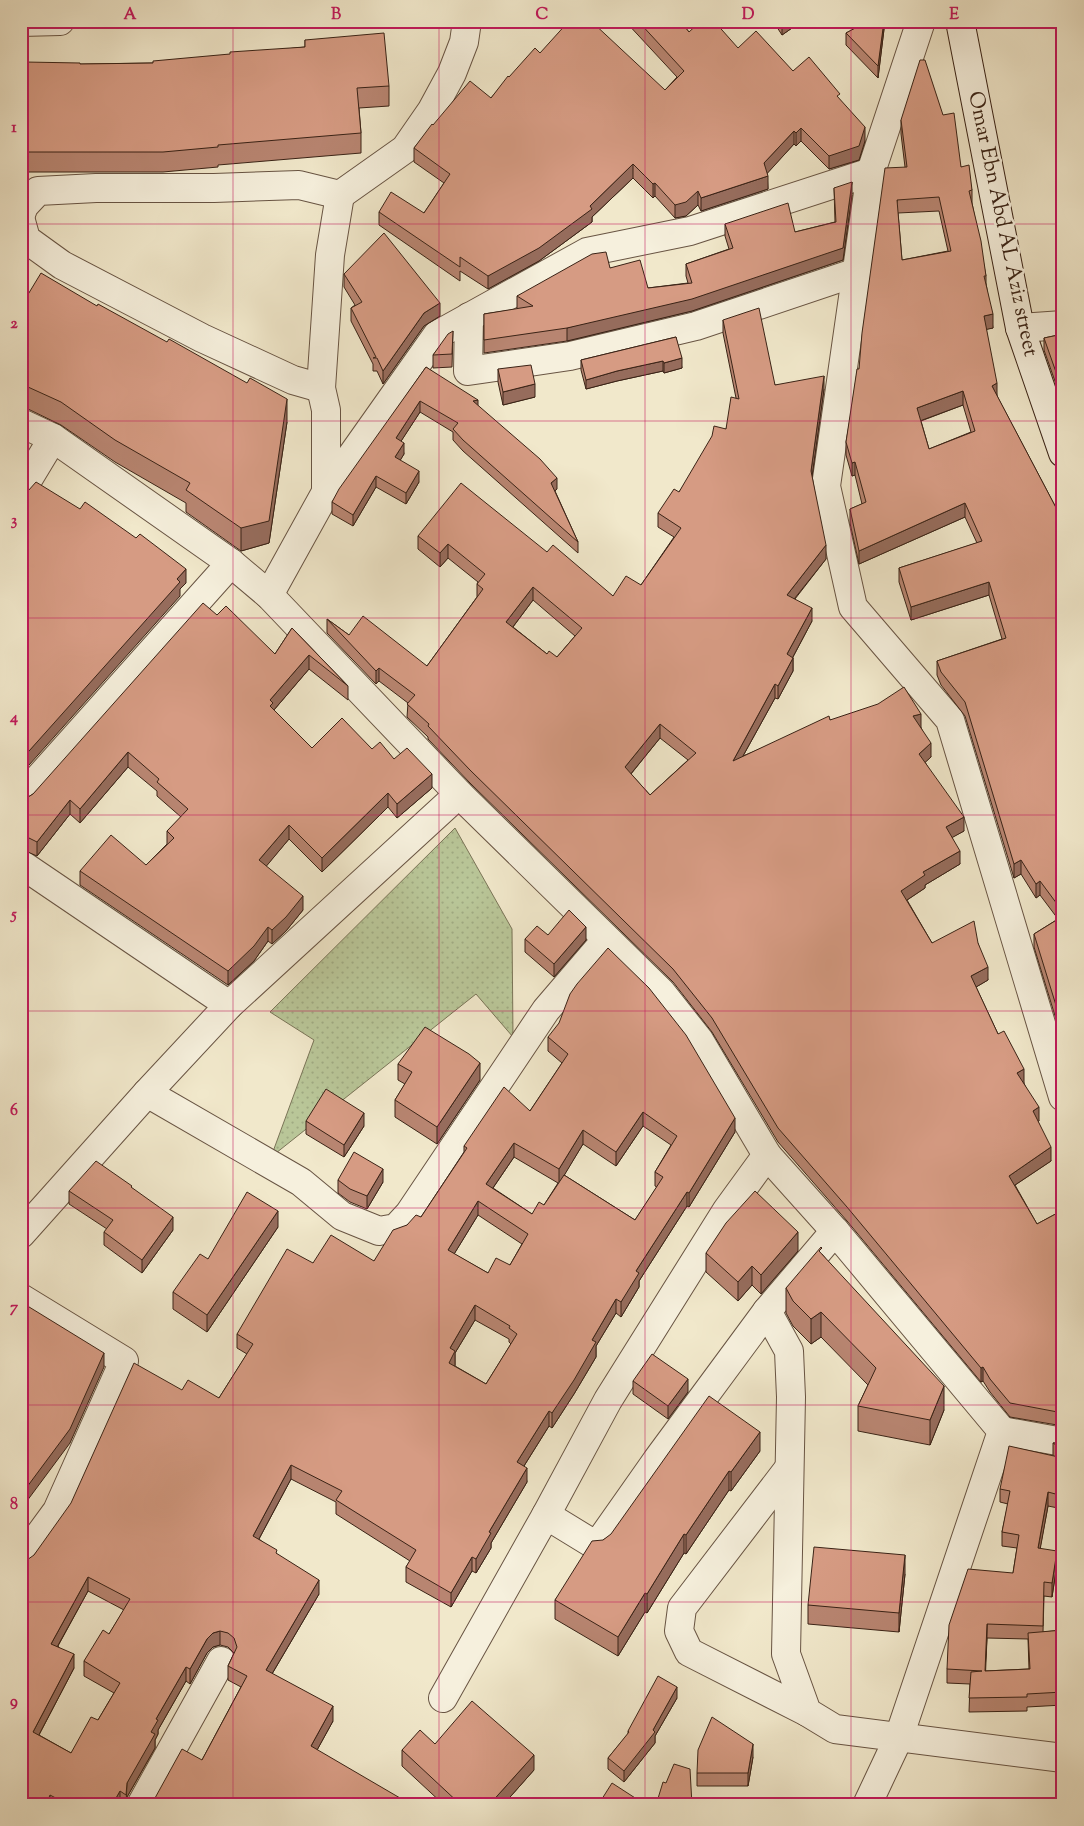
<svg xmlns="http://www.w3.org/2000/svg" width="1084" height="1826" font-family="'Sorts Mill Goudy',serif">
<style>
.green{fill:url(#green-dots);stroke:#7a7457}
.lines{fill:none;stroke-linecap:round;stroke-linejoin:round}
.street-casing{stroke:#685443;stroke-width:30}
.secondary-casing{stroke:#3a2316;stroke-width:30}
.street{stroke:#f6f0dd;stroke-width:28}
.secondary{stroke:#f6f0dd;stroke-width:28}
.wall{fill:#b88571;stroke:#3a2316;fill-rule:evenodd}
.shaded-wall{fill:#966c5c;stroke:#3a2316}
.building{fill:#d69b83;stroke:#3a2316;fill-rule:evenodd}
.grid{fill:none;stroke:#c2185b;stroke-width:1;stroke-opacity:0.55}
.labels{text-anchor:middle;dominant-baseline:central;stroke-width:5;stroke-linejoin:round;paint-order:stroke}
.street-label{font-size:21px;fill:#3a2316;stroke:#f6f0dd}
.neatline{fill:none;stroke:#c2185b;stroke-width:2}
.grid-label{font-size:16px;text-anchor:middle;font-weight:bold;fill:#c2185b}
</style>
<defs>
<pattern id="green-dots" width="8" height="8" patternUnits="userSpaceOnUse" patternTransform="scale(1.25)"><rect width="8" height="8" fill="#b9c698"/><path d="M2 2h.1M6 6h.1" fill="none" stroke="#a0aa82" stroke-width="1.8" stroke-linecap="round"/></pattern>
</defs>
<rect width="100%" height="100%" fill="#f1e8cb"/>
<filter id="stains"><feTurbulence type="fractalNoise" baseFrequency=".004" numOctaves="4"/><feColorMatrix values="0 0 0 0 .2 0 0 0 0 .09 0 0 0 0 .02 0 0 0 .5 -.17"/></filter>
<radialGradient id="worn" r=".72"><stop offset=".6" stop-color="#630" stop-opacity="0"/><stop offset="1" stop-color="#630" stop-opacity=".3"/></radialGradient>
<polygon class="green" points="455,828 512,929 513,1037 476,994 271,1157 314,1040 270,1012"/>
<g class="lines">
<defs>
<g id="street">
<polyline points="921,21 871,172 826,486 853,607 950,720 1063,1097"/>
<polyline points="21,22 60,21"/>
<polyline points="340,195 405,149 432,110 452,73 464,42 467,21"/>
<polyline points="21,214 24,206 38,191 96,188 214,188 299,185 340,195 330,255 321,388 326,410 326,492"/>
<polyline points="21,221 26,239 62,265 202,338 293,380 321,388"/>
<polyline points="469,317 468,371 570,356 696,326 857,272"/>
<polyline points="1020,328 1063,325"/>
<polyline points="21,423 53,438 231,563 269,595 459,794 661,992 699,1040 767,1155 835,1231 1002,1431 899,1737 867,1805"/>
<polyline points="21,491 53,438"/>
<polyline points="269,595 326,492 437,335 587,252 690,231 871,172"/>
<polyline points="21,798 231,563"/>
<polyline points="21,864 229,1005"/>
<polyline points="147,1093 301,1182 342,1216 379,1231 396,1228 409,1214 546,1010 606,940"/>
<polyline points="21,1234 147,1093 229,1005 459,794"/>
<polyline points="21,1298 124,1361 57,1511 21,1560"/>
<polyline points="767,1311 789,1351 791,1397 786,1654 807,1712 835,1729 1063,1758"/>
<polyline points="1002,1431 1063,1442"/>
<polyline points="789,1468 682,1608 679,1631 689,1652 807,1712"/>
<polyline points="546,1515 595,1545 598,1544 657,1460 767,1311 835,1231"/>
<polyline points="443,1698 546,1515 608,1400 727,1210 767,1155"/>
<polyline points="141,1805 221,1661"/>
</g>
<polyline id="secondary" points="960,21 1020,328 1063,453"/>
</defs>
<use href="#street" class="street-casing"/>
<use href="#secondary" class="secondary-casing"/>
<use href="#street" class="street"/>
<use href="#secondary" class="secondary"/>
</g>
<g class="wall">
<polygon points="625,21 680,21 689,32 738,48 793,71 840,100 865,141 859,160 829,169 801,141 796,146 794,144 767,173 768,189 701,211 698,205 686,216 675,218 655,196 653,198 633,178 592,217 592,222 539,261 488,289 460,271 460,281 379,225 379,212 424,213 444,183 414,162 414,148 433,125 491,98 509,77 540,53 665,90 677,77"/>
<polygon points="773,21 802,21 782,35"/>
<polygon points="848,21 885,21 878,78 846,45 846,33 854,29"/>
<polygon points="305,40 389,86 389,106 359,108 361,133 361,153 218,165 218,167 163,172 21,172 21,65 153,63 305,47"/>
<path d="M943 115 961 167 972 190V203L986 276V283L993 328 986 329 997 396 1063 521V1042L1034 947V934L1058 919 1040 895 1036 898 1021 874 1014 878 965 716 941 685 937 675V661L1002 639 989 595 911 620 899 582V568L977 543 965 517 859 564 850 523V509L862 504 855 475 852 476 846 455V442L859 369 905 167 901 134V120ZM939 211 948 251 902 260 898 213ZM963 405 971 432 929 449 921 421Z"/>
<polygon points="834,188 852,195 843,260 692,311 567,341 484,353 484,314 518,309 517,308 517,296 610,268 648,288 688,283 686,276 686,264 729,249 725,236 725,224 795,232 835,222"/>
<polygon points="344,274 440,316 424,326 383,384 377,371 373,371 373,364 351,321 351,308 355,305 344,287"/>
<polygon points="21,306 287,422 269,543 241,551 186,512 186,503 115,462 61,425 28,409 21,408"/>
<path d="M723 320 775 385 824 389 812 476 826 559 795 599 812 621 793 657V671L778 699 775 698 743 756 830 720 921 727 931 757 925 762 964 831 952 837 960 864 925 885V888L907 900 932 943H978L988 980 976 987 998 1034 1024 1083 1039 1121H1038L1051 1161 1015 1185 1037 1224 1063 1210V1426L1010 1417 990 1392 983 1381 981 1382 847 1221 778 1142 712 1032 673 982 470 783 428 739V737L407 717 408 703 379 681 376 684 327 633V619L349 635 427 666 477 597V584L478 582 448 558 440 567 418 549V536L547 552 613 596 641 585 674 537 658 527V513L679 492 726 429 736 398 723 333ZM533 600 575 636 557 657 547 654 513 627ZM660 738 688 760 650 795 631 774Z"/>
<polygon points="453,331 452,367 433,368 433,355"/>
<polygon points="1063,334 1063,404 1044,350 1044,338"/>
<polygon points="676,337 682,368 664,373 663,371 617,381 586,389 581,370 581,360"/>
<polygon points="426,367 478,406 557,489 555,491 578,542 578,553 463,451 453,440 453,432 420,412 401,441 404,454 400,460 419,482 406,504 376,487 353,526 332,514 332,502"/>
<polygon points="498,369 535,397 503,405 498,382"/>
<polygon points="217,615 275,654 292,628 348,686 348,700 309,669 274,710 312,748 372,749 394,759 432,788 397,818 388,807 322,872 289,839 266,866 303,910 286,931 272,944 268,941 254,961 228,985 80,885 80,871 146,865 167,844 167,831 181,817 157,796 157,791 128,767 80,823 70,814 37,856 21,849 21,799 25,799 33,794"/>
<polygon points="548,935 586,940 554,977 525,952 525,939"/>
<path d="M548 1037 735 1132 689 1207 687 1206 639 1281V1287L621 1317 616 1313 596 1346V1357L574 1394 552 1428 549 1426 524 1466 527 1482 491 1543V1548L476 1573 472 1571 451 1607 406 1582V1567L410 1561 336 1514V1502L291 1479 259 1539 277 1554 319 1594 272 1674 333 1721 317 1750 202 1760 241 1687 228 1680V1666L234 1653 228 1647 220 1645 213 1647 207 1653 190 1684 186 1681 158 1730V1734L155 1740V1748L127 1797V1805H21L34 1555 182 1390 219 1398 247 1354 237 1348V1334L313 1263 374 1261 407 1225 421 1217 464 1152V1146L530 1111 562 1063 548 1051ZM643 1126 671 1145 655 1172V1186L657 1187 635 1220 564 1175 583 1144 616 1166ZM514 1157 558 1183 544 1205 532 1214 493 1188ZM478 1215 522 1244 510 1265 488 1273 454 1254ZM475 1320 509 1339V1342L511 1344 486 1384 455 1366V1353ZM88 1591 124 1610 109 1634 84 1661V1676L114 1693 98 1720 71 1753 39 1735 74 1668 58 1646Z"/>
<polygon points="398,1064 480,1080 437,1144 395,1117 395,1100 405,1084 398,1080"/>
<polygon points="306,1121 364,1126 344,1157 306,1134"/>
<polygon points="338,1180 383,1182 367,1209 350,1202 338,1193"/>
<polygon points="132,1188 173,1230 142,1273 104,1245 104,1232 107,1229 69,1204 69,1191"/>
<polygon points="278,1227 207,1332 173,1309 173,1292 208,1259"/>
<polygon points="798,1251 761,1294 752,1285 738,1301 706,1272 706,1253"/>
<polygon points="822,1254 944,1410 930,1445 858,1431 858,1406 868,1385 821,1337 811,1344 793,1326 786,1313 786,1288"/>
<polygon points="633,1381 688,1392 668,1419 633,1394"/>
<path d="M1053 1443H1063V1509L1048 1506 1040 1548 1057 1564 1052 1597 1044 1596 1043 1632 1063 1630V1705L1027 1707V1711L969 1712 970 1684 947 1683V1669L1013 1573 1017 1548 1002 1546V1532L1008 1504 1000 1502V1489L1053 1456ZM987 1638 1028 1639 1029 1669 985 1671Z"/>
<polygon points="760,1451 731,1491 729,1490 686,1554 684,1553 647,1613 645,1612 618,1656 555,1619 555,1600 603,1540"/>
<polygon points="905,1574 899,1632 808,1624 808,1605"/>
<polygon points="677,1698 655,1736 655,1743 624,1782 608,1769 608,1758 628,1734 628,1731"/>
<polygon points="435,1744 534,1770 503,1805 444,1805 402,1766 402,1750"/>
<polygon points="753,1757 748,1786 697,1786 697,1773"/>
</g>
<g class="shaded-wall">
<polygon points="784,21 802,21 782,35 782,23"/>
<polygon points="884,21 885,21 878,78 878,66"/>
<polygon points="865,127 865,141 859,160 829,169 829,156"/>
<polygon points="801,128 801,141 796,146 796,133"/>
<polygon points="794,131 794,144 764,177 764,163"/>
<polygon points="633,164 633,178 592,217 592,222 539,261 488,289 488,276 590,206"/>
<polygon points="768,176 768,189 701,211 701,198"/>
<polygon points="852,182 852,195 843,260 692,311 567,341 567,328 843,248"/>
<polygon points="655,183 655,196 653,198 653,184"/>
<polygon points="698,191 698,205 686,216 675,218 675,205"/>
<polygon points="440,303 440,316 424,326 383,384 383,371 424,313"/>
<polygon points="993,314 993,328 984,330 984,316"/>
<polygon points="682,358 682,368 664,373 664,363"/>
<polygon points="663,361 663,371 617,381 586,389 586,380 617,371"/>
<polygon points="824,376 824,389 811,484 811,471"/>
<polygon points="997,383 997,397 992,386"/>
<polygon points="535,384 535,397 503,405 503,392"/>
<polygon points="963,391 963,405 917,422 917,408"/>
<polygon points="287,399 287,422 269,543 241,551 241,528"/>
<polygon points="478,400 478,411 473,401"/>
<polygon points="420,401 420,412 396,449 396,438"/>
<polygon points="404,443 404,454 395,469 395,457"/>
<polygon points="855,462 855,475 852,476 852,463"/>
<polygon points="419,471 419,482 406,504 406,493"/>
<polygon points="376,476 376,487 353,526 353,515"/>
<polygon points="557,478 557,489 551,494 551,483"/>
<polygon points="965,503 965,517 859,564 859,551"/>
<polygon points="448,544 448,558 440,567 440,553"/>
<polygon points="826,545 826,559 787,608 787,595"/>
<polygon points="186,569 186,583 180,589 180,596 21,774 21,760 177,579"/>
<polygon points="989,582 989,595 911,620 911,607"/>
<polygon points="533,587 533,600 506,636 506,622"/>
<polygon points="812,608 812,621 787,668 787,654"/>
<polygon points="309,655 309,669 273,711 270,720 270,700"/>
<polygon points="793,658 793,671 778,699 778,686"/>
<polygon points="379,668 379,681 376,684 376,671"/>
<polygon points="775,684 775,698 733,774 733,761"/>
<polygon points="921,714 921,727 913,730 913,716"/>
<polygon points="660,724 660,738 625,781 625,767"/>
<polygon points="931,743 931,757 919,768 919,754"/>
<polygon points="128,752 128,767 80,823 80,809"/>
<polygon points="432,774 432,788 397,818 397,804"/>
<polygon points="388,793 388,807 322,872 322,858"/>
<polygon points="70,800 70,814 37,856 37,842"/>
<polygon points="964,817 964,831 946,841 946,827"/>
<polygon points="289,825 289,839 259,875 259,860"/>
<polygon points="960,851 960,864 925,885 925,888 901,904 901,891 923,872"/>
<polygon points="1021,860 1021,874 1014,878 1014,864"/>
<polygon points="1040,881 1040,895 1036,898 1036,884"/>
<polygon points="303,896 303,910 286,931 272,944 272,930"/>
<polygon points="268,927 268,941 254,961 228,985 228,971"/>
<polygon points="586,927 586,940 554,977 554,964"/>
<polygon points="988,967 988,980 971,990 971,976"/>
<polygon points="480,1063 480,1080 437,1144 437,1127"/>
<polygon points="1024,1069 1024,1083 1017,1087 1017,1073"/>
<polygon points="1039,1107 1039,1121 1033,1125 1033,1111"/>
<polygon points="643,1112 643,1126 616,1166 616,1152"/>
<polygon points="364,1113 364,1126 344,1157 344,1145"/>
<polygon points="735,1118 735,1132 689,1207 689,1193"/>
<polygon points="583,1130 583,1144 559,1184 559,1169"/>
<polygon points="514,1143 514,1157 486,1198 486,1184"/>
<polygon points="1051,1147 1051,1161 1009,1189 1009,1176"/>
<polygon points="383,1169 383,1182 367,1209 367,1196"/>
<polygon points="687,1192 687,1206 639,1281 639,1287 621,1317 621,1302 636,1271"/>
<polygon points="478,1201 478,1215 448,1264 448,1250"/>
<polygon points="278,1211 278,1227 207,1332 207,1315"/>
<polygon points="173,1217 173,1230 142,1273 142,1260"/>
<polygon points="798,1232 798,1251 761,1294 761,1275"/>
<polygon points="752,1266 752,1285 738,1301 738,1282"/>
<polygon points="616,1299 616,1313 596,1346 596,1357 574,1394 552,1428 552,1413 592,1340"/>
<polygon points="475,1305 475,1320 455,1353 455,1365 449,1377 449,1363 450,1348"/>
<polygon points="821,1312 821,1337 811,1344 811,1319"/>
<polygon points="104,1353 104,1367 70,1443 21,1509 21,1495"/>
<polygon points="983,1367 983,1381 981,1382 981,1368"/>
<polygon points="688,1379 688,1392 668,1419 668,1406"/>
<polygon points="944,1386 944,1410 930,1445 930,1420"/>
<polygon points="549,1411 549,1426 517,1477 517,1462"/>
<polygon points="760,1432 760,1451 731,1491 731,1472"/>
<polygon points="291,1465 291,1479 253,1550 253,1536"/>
<polygon points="527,1468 527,1482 491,1543 491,1548 476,1573 476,1559 489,1532"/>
<polygon points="729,1471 729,1490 686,1554 686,1535"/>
<polygon points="1048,1492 1048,1506 1038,1561 1038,1548"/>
<polygon points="684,1534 684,1553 647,1613 647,1594"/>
<polygon points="1057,1551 1057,1564 1052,1597 1052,1583"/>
<polygon points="905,1555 905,1574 899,1632 899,1613"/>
<polygon points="472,1557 472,1571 451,1607 451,1593"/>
<polygon points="88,1577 88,1591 51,1658 51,1644"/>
<polygon points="319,1580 319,1594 266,1684 266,1670"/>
<polygon points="645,1593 645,1612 618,1656 618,1637"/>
<polygon points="987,1624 987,1638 985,1685 985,1671"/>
<polygon points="220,1631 220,1645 213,1647 207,1653 190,1684 190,1669 207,1639 213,1633"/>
<polygon points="74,1654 74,1668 33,1746 33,1732"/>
<polygon points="186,1667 186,1681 158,1730 158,1734 155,1740 155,1748 127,1797 126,1805 127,1783 156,1719"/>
<polygon points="677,1687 677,1698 655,1736 655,1743 624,1782 624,1771 653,1730"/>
<polygon points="333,1706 333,1721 311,1761 311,1746"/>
<polygon points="753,1744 753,1757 748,1786 748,1773"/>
<polygon points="534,1755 534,1770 503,1805 489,1805"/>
<polygon points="120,1791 120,1805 112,1805"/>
<polygon points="50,1795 50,1805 46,1805"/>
</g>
<g class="building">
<polygon points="569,21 591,21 665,90 684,71 638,21 680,21 689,32 701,21 714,21 738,48 756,31 793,71 809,57 840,94 837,96 865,127 859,146 829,156 801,128 796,133 794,131 764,163 768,176 701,198 698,191 686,202 675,205 655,183 653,184 633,164 590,206 592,209 539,248 488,276 460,257 460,267 379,212 391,192 424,213 450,174 414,148 432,124 433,125 470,81 491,98 508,76 509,77 535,48 540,53"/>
<polygon points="856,21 884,21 878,66 846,33 859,26"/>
<polygon points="384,33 389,86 357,88 361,133 218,145 218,147 163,152 21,152 21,65 25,65 25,62 80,63 80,64 153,63 153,61 230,54 230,52 305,47 305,40"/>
<path d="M920 60H925L943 115 954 113 961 167 969 165 972 190 969 191 981 241 986 276H984L993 314 984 316 997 383 992 386 1063 521V912L1040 881 1036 884 1021 860 1014 864 965 702 941 672 937 661 1006 638 989 582 911 607 899 568 982 541 965 503 859 551 850 509 866 502 855 462 852 463 846 442 857 369H859L862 333 885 168 907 167 901 120ZM939 197 951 251 902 260 897 200ZM963 391 975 431 929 449 917 408Z"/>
<polygon points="852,182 843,248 692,299 567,328 484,340 484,314 533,306 517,296 592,254 606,252 610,268 640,260 648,288 692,283 686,264 733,248 725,224 788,203 795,232 836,222 834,188"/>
<polygon points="384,233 440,303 424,313 383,371 377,358 373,358 376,357 351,308 362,302 344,274"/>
<polygon points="41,273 97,306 98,304 167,342 169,339 247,383 250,378 287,399 269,521 241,528 186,490 190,483 115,440 61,402 28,387 21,385 21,306"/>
<path d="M759 308 775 385 824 376 811 471 826 545 787 595 812 608 787 654 793 658 778 686 775 684 733 761 829 716 830 720 878 704 904 687 921 714 913 716 931 743 919 754 964 817 946 827 960 851 923 872 925 875 901 891 932 943 974 921 978 943 988 967 971 976 998 1034 1004 1031 1024 1069 1017 1073 1039 1107 1033 1111 1051 1147 1009 1176 1037 1224 1063 1210V1413L1010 1403 990 1379 983 1367 981 1368 847 1207 778 1128 712 1018 673 969 470 770 428 726 429 724 407 704 415 695 379 668 376 671 327 619 349 635 363 616 427 666 483 589 477 584 485 574 448 544 440 553 418 536 461 483 547 552 553 545 613 596 626 576 641 585 681 528 658 513 674 489 679 492 712 436 714 426 726 429 731 397 739 399 723 320ZM533 587 582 628 557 657 549 651 547 654 506 622ZM660 724 696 753 650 795 625 767Z"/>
<polygon points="453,331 452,354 433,355 448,334"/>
<polygon points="1063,334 1063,392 1044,338"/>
<polygon points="676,337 682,358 664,363 663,361 617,371 586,380 581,360"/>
<polygon points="531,365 535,384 503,392 498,369"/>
<polygon points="426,367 478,400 473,401 540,459 557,478 551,483 578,542 463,440 453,429 458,423 420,401 396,438 404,443 395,457 419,471 406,493 376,476 353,515 332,502 339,489"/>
<polygon points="36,482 80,509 85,502 136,538 140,534 186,569 177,579 180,582 21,760 21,492 28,491"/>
<polygon points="203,603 217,615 226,606 275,654 292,628 348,686 309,655 270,700 273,703 270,706 312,748 342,718 372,749 380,742 394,759 407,748 432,774 397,804 388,793 322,858 289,825 259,860 303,896 286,917 272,930 268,927 254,946 228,971 80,871 111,835 146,865 174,838 167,831 188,809 157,782 159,779 128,752 80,809 70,800 37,842 21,834 21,799 25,799 33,794"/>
<polygon points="569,910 586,927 554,964 525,939 537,926 548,935"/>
<polygon points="1063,916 1063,1028 1034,934"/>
<path d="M608 948 649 988 686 1035 735 1118 689 1193 687 1192 636 1271 639 1273 621 1302 616 1299 592 1340 596 1342 574 1380 552 1413 549 1411 517 1462 527 1468 489 1532 491 1533 476 1559 472 1557 451 1593 406 1567 416 1550 336 1500 342 1491 291 1465 253 1536 277 1550 276 1553 319 1580 266 1670 333 1706 311 1746 412 1805H146L155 1798 182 1749 202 1760 247 1676 228 1666 237 1647 234 1638 228 1633 220 1631 213 1633 207 1639 190 1669 186 1667 156 1719 158 1720 151 1732 155 1734 127 1783 126 1795 120 1791 112 1805H69L50 1795 46 1805H21V1571L27 1560 34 1555 71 1503 134 1363 182 1390 188 1380 219 1398 253 1344 237 1334 287 1249 313 1263 331 1235 374 1261 393 1230 407 1225 416 1215 421 1217 467 1148 464 1146 504 1087 530 1111 568 1054 548 1037 559 1023 570 994 577 984ZM643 1112 677 1136 655 1172 663 1177 635 1220 564 1175 544 1205 539 1202 532 1214 486 1184 514 1143 559 1169 583 1130 616 1152ZM478 1201 528 1234 510 1265 496 1258 488 1273 448 1250ZM475 1305 510 1326 509 1328 517 1334 486 1384 449 1363 455 1351 450 1348ZM88 1577 130 1599 109 1634 103 1630 84 1661 120 1683 98 1720 91 1717 71 1753 33 1732 74 1654 51 1644Z"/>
<polygon points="425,1027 469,1054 480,1063 437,1127 395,1100 412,1072 398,1064"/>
<polygon points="326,1089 364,1113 344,1145 306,1121"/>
<polygon points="354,1152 383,1169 367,1196 350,1189 338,1180"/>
<polygon points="96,1161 132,1186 131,1187 173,1217 142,1260 104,1232 113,1220 69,1191"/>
<polygon points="755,1191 798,1232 761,1275 752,1266 738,1282 706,1253 726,1223"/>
<polygon points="247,1192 278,1211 207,1315 173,1292 200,1254 208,1259"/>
<polygon points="821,1247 822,1248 819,1251 944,1386 930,1420 858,1406 876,1368 821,1312 811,1319 793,1301 786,1288"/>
<polygon points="21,1302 104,1353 70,1429 21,1495"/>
<polygon points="652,1354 688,1379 668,1406 633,1381"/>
<polygon points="709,1396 760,1432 731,1472 729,1471 686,1535 684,1534 647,1594 645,1593 618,1637 555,1600 592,1541 603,1540 611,1534"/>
<polygon points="1053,1443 1063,1443 1063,1450"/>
<polygon points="1009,1446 1063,1458 1063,1496 1048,1492 1038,1548 1057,1551 1052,1583 1044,1582 1043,1626 987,1624 985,1671 1030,1669 1028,1633 1063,1630 1063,1692 1027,1694 1027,1697 969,1698 971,1672 982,1671 947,1669 949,1625 968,1569 1013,1573 1019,1535 1002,1532 1010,1491 1000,1489"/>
<polygon points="814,1547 905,1555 899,1613 808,1605"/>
<polygon points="658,1676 677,1687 653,1730 655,1732 624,1771 608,1758 629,1732 628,1731"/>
<polygon points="472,1701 534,1755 489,1805 461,1805 402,1750 420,1730 435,1744"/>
<polygon points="712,1717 753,1744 748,1773 697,1773 698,1750"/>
<polygon points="674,1764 690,1769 692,1805 656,1805 663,1782 666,1783"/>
<polygon points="612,1783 646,1805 604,1805 600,1802"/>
<polygon points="993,1801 1023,1805 993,1805"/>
</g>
<path class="grid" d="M233 21V1805M439 21V1805M645 21V1805M851 21V1805M21 224H1063M21 421H1063M21 618H1063M21 815H1063M21 1011H1063M21 1208H1063M21 1405H1063M21 1602H1063"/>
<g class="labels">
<g class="street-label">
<text transform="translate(1002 224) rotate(78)">Omar Ebn Abd AL Aziz street</text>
</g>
</g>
<rect width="1084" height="1826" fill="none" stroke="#f1e8cb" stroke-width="55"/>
<rect x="28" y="28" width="1028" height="1770" class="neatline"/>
<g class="grid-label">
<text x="130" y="19">A</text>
<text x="336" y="19">B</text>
<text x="542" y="19">C</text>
<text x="748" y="19">D</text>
<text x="954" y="19">E</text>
<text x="14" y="132">1</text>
<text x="14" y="328">2</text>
<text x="14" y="525">3</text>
<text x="14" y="722">4</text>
<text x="14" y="919">5</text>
<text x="14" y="1115">6</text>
<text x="14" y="1312">7</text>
<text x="14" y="1509">8</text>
<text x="14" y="1706">9</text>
</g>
<rect width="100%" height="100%" filter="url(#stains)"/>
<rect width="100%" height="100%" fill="url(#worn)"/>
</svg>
